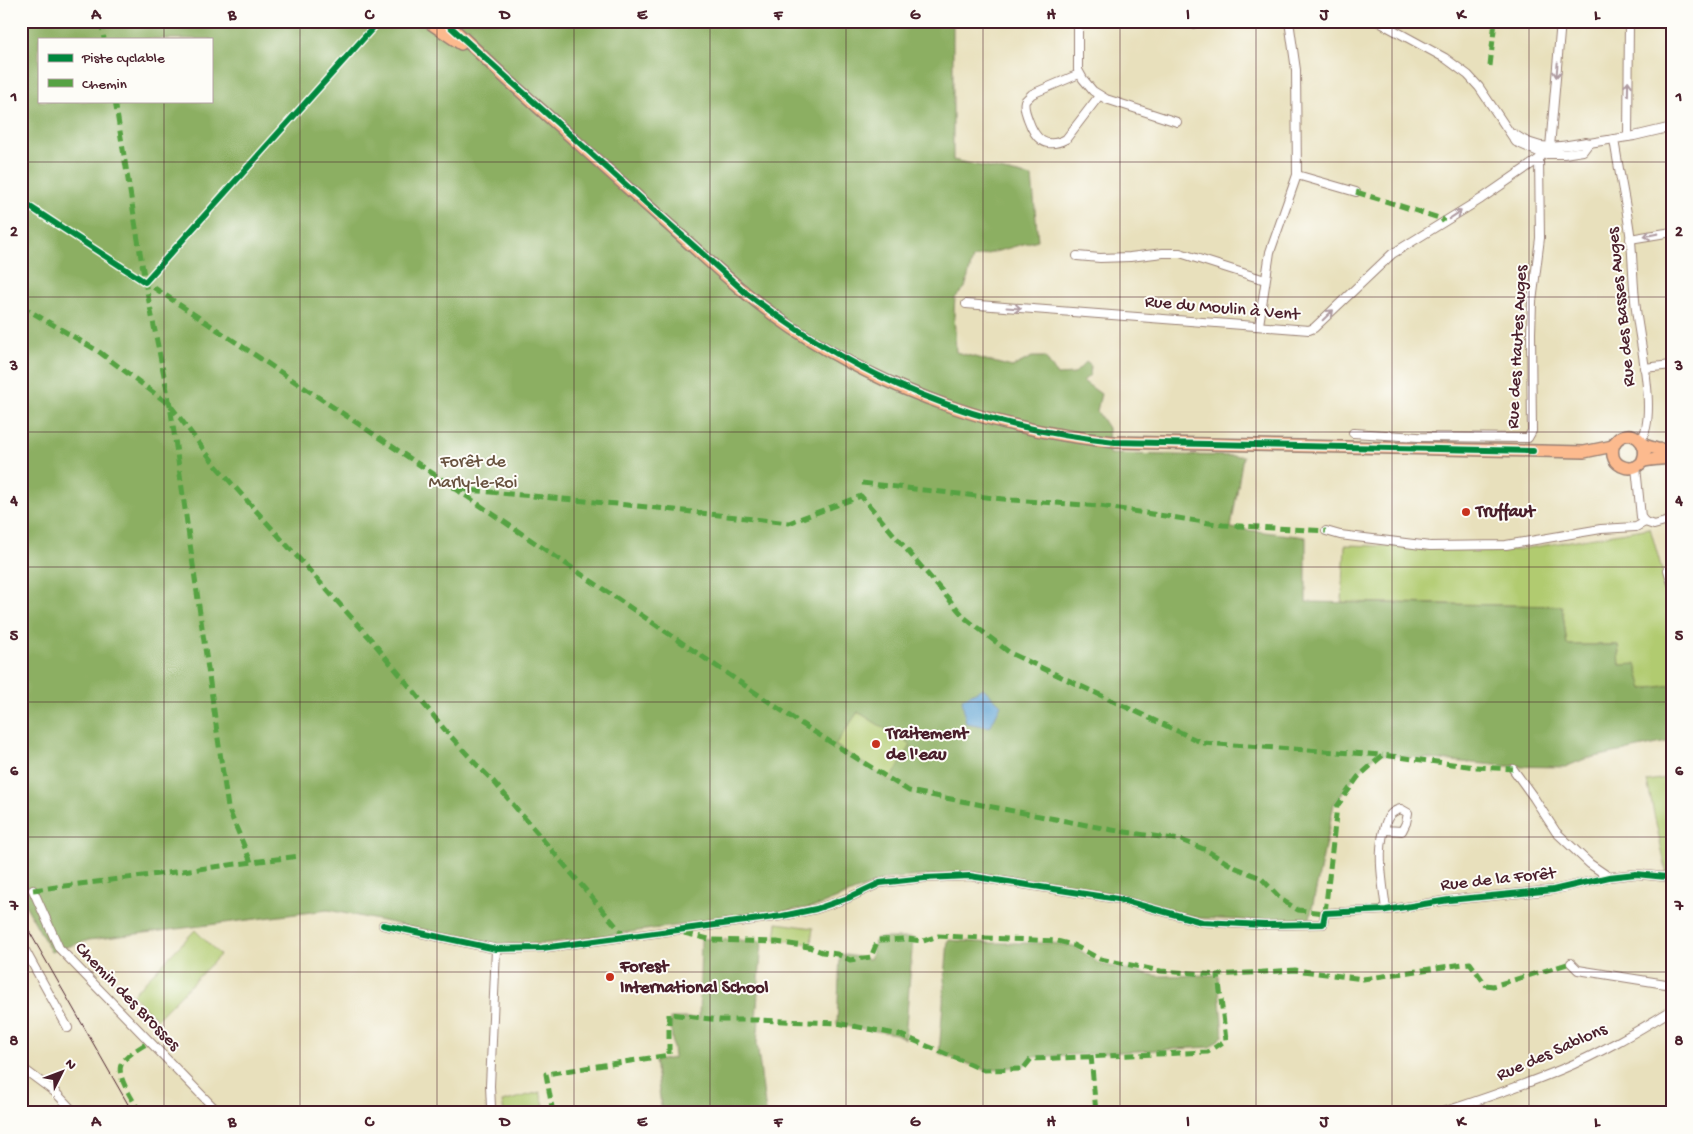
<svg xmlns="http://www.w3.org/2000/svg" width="1693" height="1134" font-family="'Gochi Hand',sans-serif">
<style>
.green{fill:#b1cb70;stroke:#7e754e}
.forest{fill:#8caf62;stroke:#6b6746;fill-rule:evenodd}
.water{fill:#60a4d5;stroke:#556280}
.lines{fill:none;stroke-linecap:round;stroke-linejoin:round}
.minor-casing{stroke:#998074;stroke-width:10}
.primary-casing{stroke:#998074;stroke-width:14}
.minor{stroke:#fff;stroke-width:8}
.primary{stroke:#fcba8e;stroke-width:11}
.tram{stroke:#4a1f2b;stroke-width:1}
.quiet{stroke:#56a243;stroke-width:5;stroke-dasharray:10 5;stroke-linecap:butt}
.cycleway-casing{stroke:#fdfcf7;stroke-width:9}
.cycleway{stroke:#00873e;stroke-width:6}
.oneway{stroke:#ae9aa0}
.grid{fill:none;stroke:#4a1f2b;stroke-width:1;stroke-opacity:0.55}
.poi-dot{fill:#c8321e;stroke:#fdfcf7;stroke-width:2}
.labels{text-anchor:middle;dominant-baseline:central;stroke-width:4;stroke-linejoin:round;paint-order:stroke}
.street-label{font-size:18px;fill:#4a1f2b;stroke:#fdfcf7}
.park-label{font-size:18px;fill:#695340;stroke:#fdfcf7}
.poi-label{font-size:18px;font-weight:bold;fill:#4a1f2b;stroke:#fdfcf7;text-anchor:start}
.neatline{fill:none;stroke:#4a1f2b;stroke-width:2}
.grid-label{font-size:16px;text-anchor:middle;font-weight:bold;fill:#4a1f2b}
</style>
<rect width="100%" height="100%" fill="#fdfcf7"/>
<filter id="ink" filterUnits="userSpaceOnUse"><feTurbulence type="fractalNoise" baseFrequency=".02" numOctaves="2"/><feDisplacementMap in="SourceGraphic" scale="10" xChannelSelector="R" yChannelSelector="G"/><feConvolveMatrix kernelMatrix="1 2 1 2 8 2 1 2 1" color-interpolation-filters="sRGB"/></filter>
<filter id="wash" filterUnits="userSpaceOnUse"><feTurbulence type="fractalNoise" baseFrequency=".0096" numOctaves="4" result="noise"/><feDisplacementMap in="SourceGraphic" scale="20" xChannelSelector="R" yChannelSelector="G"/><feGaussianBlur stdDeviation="1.12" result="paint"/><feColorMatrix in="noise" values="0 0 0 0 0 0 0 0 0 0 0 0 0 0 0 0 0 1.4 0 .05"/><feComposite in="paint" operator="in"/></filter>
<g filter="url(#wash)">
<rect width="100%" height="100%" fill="#e8e0bc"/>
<g class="green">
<polygon points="1650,528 1672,605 1672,685 1643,689 1620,665 1618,645 1567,645 1562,606 1342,602 1345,545 1516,550"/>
<polygon points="858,711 912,745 891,782 835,745"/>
<polygon points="1672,777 1672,878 1667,875 1647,781"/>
<polygon points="777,923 813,928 811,944 775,939"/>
<polygon points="195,930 220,955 157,1019 132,995"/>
<polygon points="540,1092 546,1111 504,1113 502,1102"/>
</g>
<g class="forest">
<path d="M21 21H953V160L1032 177 1038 240 973 258 965 288 955 298 954 312 956 352 1012 367 1032 357H1045L1057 375 1074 374 1086 362 1091 366 1090 375 1083 381 1101 394 1097 411 1108 428 1109 454 1243 456 1231 528 1306 537V602L1562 606 1567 645H1618L1620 665 1636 664 1643 689 1672 685V741L1585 759 1565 767 1505 766 1377 754 1356 775 1334 804 1309 923 1197 918 1116 894 969 872 886 879 815 907 542 944H496L328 910 89 940 51 952 21 897ZM39 39H211V101H39ZM858 712 911 745 890 781 835 745Z"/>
<polygon points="701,938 709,939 762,941 756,1020 759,1020 757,1043 766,1113 662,1113 655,1061 674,1058 670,1018 699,1018"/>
<polygon points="876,938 913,938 905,1039 896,1034 837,1025 840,954 870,959"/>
<polygon points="948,940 990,943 1052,943 1074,946 1100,964 1158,976 1218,975 1223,1036 1210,1047 1032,1057 1024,1066 985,1070 939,1053"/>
</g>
<polygon class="water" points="983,688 1001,705 990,727 966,723 962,699"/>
</g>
<g filter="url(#ink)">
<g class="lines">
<defs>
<g id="minor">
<polyline points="1078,21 1078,70 1083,79 1093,91 1106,99 1177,122"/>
<polyline points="1192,21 1193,24"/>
<polyline points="1377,21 1445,58 1468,75 1479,87 1516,142 1543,154 1564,154 1583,151 1589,143"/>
<path d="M1079 74 1032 94 1025 101C1023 107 1026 113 1028 119 1035 139 1045 150 1066 139L1099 96"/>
<path d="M1514 134C1539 152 1558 147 1586 142L1589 143 1634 136 1672 127"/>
<polyline points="1628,137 1629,21"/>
<path d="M1614 139C1619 173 1627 207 1631 241 1633 263 1633 286 1636 309 1639 339 1658 416 1641 440"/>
<polyline points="1552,151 1550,147 1561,21"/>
<polyline points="1297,175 1356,192"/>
<polyline points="1630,239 1672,232"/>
<polyline points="1077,256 1100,258 1130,257 1163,253 1180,253 1265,280"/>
<polyline points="966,304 1309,330 1314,328 1392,254 1481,199 1539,159"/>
<polyline points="1259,325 1270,252 1297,175 1296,70 1289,21"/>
<polyline points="1644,368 1672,365"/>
<polyline points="1353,433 1418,437 1528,438 1532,431 1531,333 1532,302 1540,238 1539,159 1550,147"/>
<polyline points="1636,467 1641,517 1645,522"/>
<polyline points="1645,522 1654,525 1672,520"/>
<polyline points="1326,531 1340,535 1430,546 1506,545 1601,529 1636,527 1645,522"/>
<polyline points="1668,570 1672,584"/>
<polyline points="1513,769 1534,798 1556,832 1590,864 1609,877"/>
<path d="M1384 830C1386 819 1390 811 1401 809L1408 813 1406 823 1402 831 1384 830C1377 856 1383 884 1386 910"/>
<polyline points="33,890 59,948 219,1113"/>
<polyline points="383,925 496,949 542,948 782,916 816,909 848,898 880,883 924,878 970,876 1118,899 1202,922 1264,925 1323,924 1325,913 1386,910 1449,900 1553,890 1609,877 1636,874 1666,877 1672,880"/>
<polyline points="21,943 68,1028"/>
<polyline points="1571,963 1578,970 1672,985"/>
<polyline points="21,1067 56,1093 75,1113"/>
<polyline points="493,1113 491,1107 490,1086 496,949"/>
<path d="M1440 1113C1480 1100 1521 1086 1560 1070 1599 1054 1636 1032 1672 1010"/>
</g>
<g id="primary">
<polyline points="427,21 461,44"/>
<path d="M444 21C467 40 488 62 510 82 564 130 617 178 670 226 710 262 748 298 792 328 889 393 1000 431 1115 442L1584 452 1613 446"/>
<polyline points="1644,445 1657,449 1672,450"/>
<path d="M1642 462C1652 443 1630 425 1616 441 1613 445 1612 451 1613 456 1615 465 1626 470 1635 467 1639 466 1641 462 1645 461 1653 459 1663 459 1672 458"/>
</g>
</defs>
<use href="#minor" class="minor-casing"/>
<use href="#primary" class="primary-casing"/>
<use href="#minor" class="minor"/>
<use href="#primary" class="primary"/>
<polyline class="tram" points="21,917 133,1113"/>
<g class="quiet">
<polyline points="101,21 104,39"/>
<polyline points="1490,66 1495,21"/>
<polyline points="115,101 145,282 170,405 228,808 251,862"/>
<polyline points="1356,192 1442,219 1444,222"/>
<polyline points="141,279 456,489 797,721 909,791 1118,831 1181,840 1206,850 1234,867 1261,878 1282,900 1298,910 1325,913 1337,806 1358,777 1383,755 1475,767 1513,769"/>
<polyline points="21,306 98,351 170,405 217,467 369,637 445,730 475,763 494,782 622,933"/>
<polyline points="862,483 1012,500 1100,506 1223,525 1326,531"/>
<polyline points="458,489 648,507 789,523 861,496 965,618 1010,653 1203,743 1383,755"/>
<polyline points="33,890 300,856"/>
<polyline points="684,933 713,940 777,942 809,947 822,952 837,954 850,960 871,957 878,940 907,939 923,941 938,936 1057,941 1073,945 1100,959 1161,971 1218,975"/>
<polyline points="1091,1055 1096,1113"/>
<path d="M141 1113C135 1104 116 1076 121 1065 126 1055 140 1048 149 1042"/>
<polyline points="553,1113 546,1074 669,1055 669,1014 719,1020 756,1020 837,1023 901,1035 984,1070 1023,1069 1031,1059 1208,1052 1226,1040 1218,975 1295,970 1363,979 1470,963 1486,985 1493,986 1571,963"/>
<polyline points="1667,1113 1672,1104"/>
</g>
<defs>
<g id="cycleway">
<path d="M444 21 746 293C856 378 976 428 1115 442L1533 451"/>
<polyline points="21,201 145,282 379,21"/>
<polyline points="383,925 496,949 542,948 782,916 816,909 848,898 880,883 924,878 970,876 1118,899 1202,922 1264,925 1323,924 1325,913 1386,910 1449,900 1553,890 1609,877 1636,874 1666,877 1672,880"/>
</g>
</defs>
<use href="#cycleway" class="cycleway-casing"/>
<use href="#cycleway" class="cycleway"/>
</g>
<defs><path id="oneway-shaft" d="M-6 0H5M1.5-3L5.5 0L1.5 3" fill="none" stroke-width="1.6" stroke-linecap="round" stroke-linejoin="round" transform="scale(1.25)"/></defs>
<g class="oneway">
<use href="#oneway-shaft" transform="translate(1557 70) rotate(95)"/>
<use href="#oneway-shaft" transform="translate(1628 88) rotate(-89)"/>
<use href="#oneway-shaft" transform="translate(1455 215) rotate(-33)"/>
<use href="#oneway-shaft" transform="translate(1651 235) rotate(169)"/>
<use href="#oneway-shaft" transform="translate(1014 308) rotate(4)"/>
<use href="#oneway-shaft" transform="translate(1328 315) rotate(-44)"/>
</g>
</g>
<path class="grid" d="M164 21V39M300 21V1113M437 21V1113M574 21V1113M710 21V1113M846 21V1113M983 21V1113M1120 21V1113M1256 21V1113M1392 21V1113M1529 21V1113M164 101V1113M21 162H1672M21 297H1672M21 432H1672M21 567H1672M21 702H1672M21 837H1672M21 972H1672"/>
<g class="poi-dot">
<circle cx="1466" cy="512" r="5"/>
<circle cx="876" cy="744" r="5"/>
<circle cx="610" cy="977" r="5"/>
</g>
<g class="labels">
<g class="street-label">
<text transform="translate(1622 307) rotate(-96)">Rue des Basses Auges</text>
<text transform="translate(1222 309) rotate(5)">Rue du Moulin à Vent</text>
<text transform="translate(1518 347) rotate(-87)">Rue des Hautes Auges</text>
<text transform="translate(1498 880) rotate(-6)">Rue de la Forêt</text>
<text transform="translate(127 997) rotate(46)">Chemin des Brosses</text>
<text transform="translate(1552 1053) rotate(-24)">Rue des Sablons</text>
</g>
<g class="park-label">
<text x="473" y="462">Forêt de<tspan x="473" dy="21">Marly-le-Roi</tspan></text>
</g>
<g class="poi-label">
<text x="1476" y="512">Truffaut</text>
<text x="886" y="734">Traitement<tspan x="886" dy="21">de l'eau</tspan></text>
<text x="620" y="967">Forest<tspan x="620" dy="21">International School</tspan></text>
</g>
</g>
<rect width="1693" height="1134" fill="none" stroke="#fdfcf7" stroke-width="55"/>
<rect x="38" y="38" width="175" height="65" fill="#fdfcf7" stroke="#b5a4a5"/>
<rect x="48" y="54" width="25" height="8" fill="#00873e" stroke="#b5a4a5"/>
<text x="82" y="62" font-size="15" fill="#4a1f2b">Piste cyclable</text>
<rect x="48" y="79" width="25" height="8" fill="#56a243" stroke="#b5a4a5"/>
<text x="82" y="88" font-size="15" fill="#4a1f2b">Chemin</text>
<g transform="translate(62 1072) rotate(48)" stroke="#fdfcf7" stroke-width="4" paint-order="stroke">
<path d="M0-4L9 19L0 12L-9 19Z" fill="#4a1f2b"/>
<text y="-8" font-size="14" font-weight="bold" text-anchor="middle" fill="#4a1f2b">N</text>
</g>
<rect x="28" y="28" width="1638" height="1078" class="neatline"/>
<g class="grid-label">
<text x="96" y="19">A</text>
<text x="232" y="19">B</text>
<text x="369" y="19">C</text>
<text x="505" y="19">D</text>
<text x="642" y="19">E</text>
<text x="778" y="19">F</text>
<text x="915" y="19">G</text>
<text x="1051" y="19">H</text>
<text x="1188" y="19">I</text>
<text x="1324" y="19">J</text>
<text x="1461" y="19">K</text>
<text x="1597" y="19">L</text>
<text x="14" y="101">1</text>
<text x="1679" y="101">1</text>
<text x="14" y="236">2</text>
<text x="1679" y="236">2</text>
<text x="14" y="370">3</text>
<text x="1679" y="370">3</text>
<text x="14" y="505">4</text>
<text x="1679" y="505">4</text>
<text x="14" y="640">5</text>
<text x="1679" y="640">5</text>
<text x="14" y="775">6</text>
<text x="1679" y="775">6</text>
<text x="14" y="910">7</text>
<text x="1679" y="910">7</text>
<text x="14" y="1045">8</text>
<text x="1679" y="1045">8</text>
<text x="96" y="1126">A</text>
<text x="232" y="1126">B</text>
<text x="369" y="1126">C</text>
<text x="505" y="1126">D</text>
<text x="642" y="1126">E</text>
<text x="778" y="1126">F</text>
<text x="915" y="1126">G</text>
<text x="1051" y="1126">H</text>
<text x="1188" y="1126">I</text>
<text x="1324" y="1126">J</text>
<text x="1461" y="1126">K</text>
<text x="1597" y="1126">L</text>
</g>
</svg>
